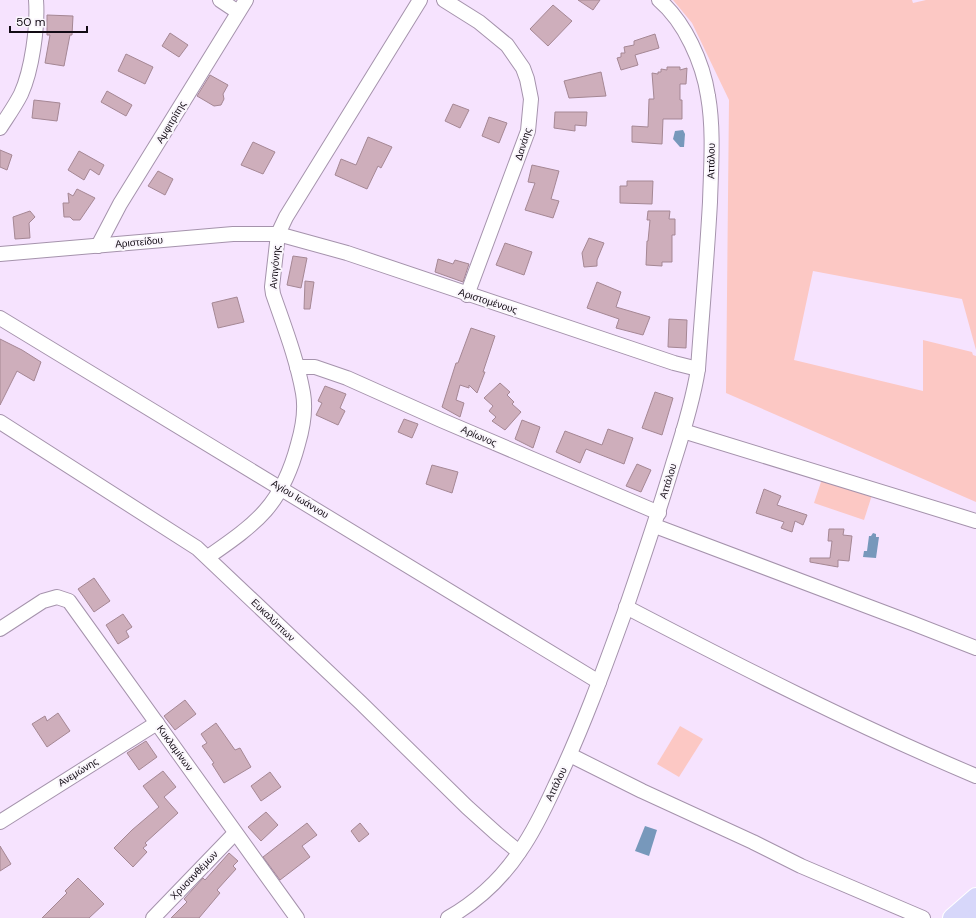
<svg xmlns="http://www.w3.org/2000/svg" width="976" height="918" font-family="'DM Sans',sans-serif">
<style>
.green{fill:#fcc8c4}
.water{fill:#7798bb}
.building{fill:#ceaebb;stroke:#a58794}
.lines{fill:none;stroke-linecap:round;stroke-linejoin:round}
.minor-casing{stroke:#a593ac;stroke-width:16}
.major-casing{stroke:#fff;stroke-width:20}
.minor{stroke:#fff;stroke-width:14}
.major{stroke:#d7d7fa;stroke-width:18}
.labels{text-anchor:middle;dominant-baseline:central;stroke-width:4;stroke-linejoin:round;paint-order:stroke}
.street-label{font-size:10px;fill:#120b14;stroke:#faf6fc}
</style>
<rect width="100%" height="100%" fill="#f6e3fe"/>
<g class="green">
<polygon points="673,0 912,0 913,3 926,0 976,0 976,350 962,299 813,271 794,360 923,391 923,340 972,352 973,355 976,356 976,502 726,393 729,100 692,23"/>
<polygon points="822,479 872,495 864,520 814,503"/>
<polygon points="680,726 703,739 679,777 657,764"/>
</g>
<g class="water">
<polygon points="683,130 685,134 684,147 680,147 673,139 675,131"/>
<polygon points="873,533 876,534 876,537 879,537 876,558 863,557 864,551 867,551 869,536 871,536"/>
<polygon points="645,826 657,830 649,856 635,851"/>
</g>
<g class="building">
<polygon points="578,0 600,0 593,10"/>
<polygon points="553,5 572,21 548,46 530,29"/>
<polygon points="47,15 73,16 72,35 70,35 64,66 45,63 50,35 47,35"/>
<polygon points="170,33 188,45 179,57 162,46"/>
<polygon points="655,34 659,48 635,55 638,65 621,70 617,58 621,57 621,53 625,53 624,47 634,45 634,41"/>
<polygon points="126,54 153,67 145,84 118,71"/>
<polygon points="667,67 680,67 680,70 687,68 686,84 680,84 680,100 682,100 682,119 663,119 662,144 632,142 632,126 648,127 649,99 654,99 652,73 658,74 658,72 661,72 661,69 667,70"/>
<polygon points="601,72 606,96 569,98 564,81"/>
<polygon points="210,75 228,85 223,94 224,99 221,105 214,106 197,96"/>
<polygon points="107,91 132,105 126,116 101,102"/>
<polygon points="34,100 60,103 57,121 32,118"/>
<polygon points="453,104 469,110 460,128 445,121"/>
<polygon points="555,112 587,112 586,126 575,125 575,131 554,128"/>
<polygon points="489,117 507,123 499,143 482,136"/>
<polygon points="368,137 392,147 381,168 378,166 367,189 335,175 341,159 356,165"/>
<polygon points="253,142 275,152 263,174 241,165"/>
<polygon points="0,150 12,155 7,170 0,167"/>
<polygon points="79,151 104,165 99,175 90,169 84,180 68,170"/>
<polygon points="532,165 559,171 551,199 559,201 553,218 525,210 535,183 528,182"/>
<polygon points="158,171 173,179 165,195 148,186"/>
<polygon points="627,181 653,181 652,204 620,203 620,186 627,186"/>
<polygon points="77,189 95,198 80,220 73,220 70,217 64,217 63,203 69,203 68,193 73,196"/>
<polygon points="30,211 35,217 29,223 30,238 15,239 13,217"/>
<polygon points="648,211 670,211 669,219 675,219 675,235 672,235 672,262 662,262 662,266 646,265 647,241 648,241 650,220 647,220"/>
<polygon points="589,238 604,243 597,260 597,266 584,267 582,253"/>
<polygon points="505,243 532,252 524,275 496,265"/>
<polygon points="293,256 307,258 301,288 287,285"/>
<polygon points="438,259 453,264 455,260 469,264 463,282 435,272"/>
<polygon points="305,281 314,282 310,309 304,309"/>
<polygon points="597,282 621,292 616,307 650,317 643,335 616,328 619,319 587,308"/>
<polygon points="237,297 244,322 218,328 212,303"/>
<polygon points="669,319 687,320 686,348 668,347"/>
<polygon points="471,328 495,336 483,372 485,372 477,393 469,385 469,388 460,385 456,400 464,403 460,417 442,407 456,363 458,363"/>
<polygon points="0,339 22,350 41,362 34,381 17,371 0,405"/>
<polygon points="500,383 510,392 507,395 514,402 512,404 521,412 505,430 492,421 496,417 489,411 493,406 484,398"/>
<polygon points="325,386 346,394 340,408 345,411 338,425 316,415 322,403 318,401"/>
<polygon points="655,392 673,398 662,435 642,428"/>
<polygon points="404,419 418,424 412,438 398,432"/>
<polygon points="522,420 540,427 533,448 515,439"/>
<polygon points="608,429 633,438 624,464 586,449 580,463 556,452 565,431 602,445"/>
<polygon points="637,464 651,470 641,492 626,486"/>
<polygon points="432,465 458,472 452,493 426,484"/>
<polygon points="764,489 781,496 777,505 807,515 803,525 795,521 792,532 781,528 784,522 756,513"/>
<polygon points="829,529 844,529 843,535 852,536 849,561 838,560 838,567 810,562 810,558 830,558 832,541 828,541"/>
<polygon points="94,578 110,601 94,612 78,589"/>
<polygon points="123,614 132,627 126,631 129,637 118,644 106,625"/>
<polygon points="185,700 196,714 175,730 164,716"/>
<polygon points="58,713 70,731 47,747 32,724 45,716 47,721"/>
<polygon points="216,723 235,750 240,748 251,767 224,783 212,764 214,763 202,746 207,743 201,734"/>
<polygon points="146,741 157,757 139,770 127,753"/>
<polygon points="163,771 176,787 164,797 178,813 145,843 147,845 143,848 147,852 133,867 114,848 132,830 159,807 143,786"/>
<polygon points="270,772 281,787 261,801 251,786"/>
<polygon points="266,812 278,825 261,841 248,827"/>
<polygon points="307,823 317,835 302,846 310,857 280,880 263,857"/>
<polygon points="360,823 369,834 359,842 351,831"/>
<polygon points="0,846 11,864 0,871"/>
<polygon points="229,853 238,861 233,866 236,869 217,890 220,893 199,918 171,918 187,902 184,899 203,878 205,880"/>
<polygon points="78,878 104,904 89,918 42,918 67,893 65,891"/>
</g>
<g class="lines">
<defs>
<g id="minor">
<polyline points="220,0 238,12"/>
<polyline points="444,0 479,22 507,45 523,68 527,79 531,99 528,131 467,295"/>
<path d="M0 128C7 117 15 106 21 94 32 70 38 26 36 0"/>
<polyline points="98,246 120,204 246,0"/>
<polyline points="0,254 233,234 278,234 347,253 674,363 698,369"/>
<polyline points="0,318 599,682"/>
<polyline points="297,367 315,367 347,378 441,420 659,513"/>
<polyline points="0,422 197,548 361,703 467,807 497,834 519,852"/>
<polyline points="683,431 976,521"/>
<polyline points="655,526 912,623 976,648"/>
<path d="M208 557C257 523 282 505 298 444 303 427 306 410 303 393 297 359 284 326 273 294L272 287 278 234 286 217 420 0"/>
<path d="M626 607C741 667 857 726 976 776"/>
<polyline points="0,629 43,601 57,597 69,601 297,918"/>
<polyline points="570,755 642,791 753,842 801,866 923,918"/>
<polyline points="0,822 157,723"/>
<polyline points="153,918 235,833"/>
<path d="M448 918C476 902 502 878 520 851 534 831 545 808 555 786 582 730 603 672 624 614 641 564 658 515 673 464 683 433 693 401 698 369 702 313 707 257 710 202 711 167 714 130 708 96 703 63 685 22 659 0"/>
</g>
<g id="major">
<polyline points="952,918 976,897"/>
<polyline points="974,918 976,916"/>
</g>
</defs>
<use href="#minor" class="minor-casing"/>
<use href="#major" class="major-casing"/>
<use href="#minor" class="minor"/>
<use href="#major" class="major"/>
</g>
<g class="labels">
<g class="street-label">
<text transform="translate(171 122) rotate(-59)">Αμφιτρίτης</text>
<text transform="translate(523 144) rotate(-72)">Δανάης</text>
<text transform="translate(711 161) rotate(-89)">Αττάλου</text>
<text transform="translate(139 242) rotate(-5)">Αριστείδου</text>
<text transform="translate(275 267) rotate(-85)">Αντιγόνης</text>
<text transform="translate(488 301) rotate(18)">Αριστομένους</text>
<text transform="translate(479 436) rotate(23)">Αρίωνος</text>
<text transform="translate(668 481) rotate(-73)">Αττάλου</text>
<text transform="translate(300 499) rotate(31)">Αγίου Ιωάννου</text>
<text transform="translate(273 620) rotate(44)">Ευκαλύπτων</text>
<text transform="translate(175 748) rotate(54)">Κυκλαμίνων</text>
<text transform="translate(78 772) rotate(-32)">Ανεμώνης</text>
<text transform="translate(556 784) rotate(-64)">Αττάλου</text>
<text transform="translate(194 875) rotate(-46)">Χρυσανθέμων</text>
</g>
</g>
<path d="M10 26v6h77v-6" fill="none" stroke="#120b14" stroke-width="2"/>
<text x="16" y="26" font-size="12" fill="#120b14" stroke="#faf6fc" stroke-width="3" paint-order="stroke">50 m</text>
</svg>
